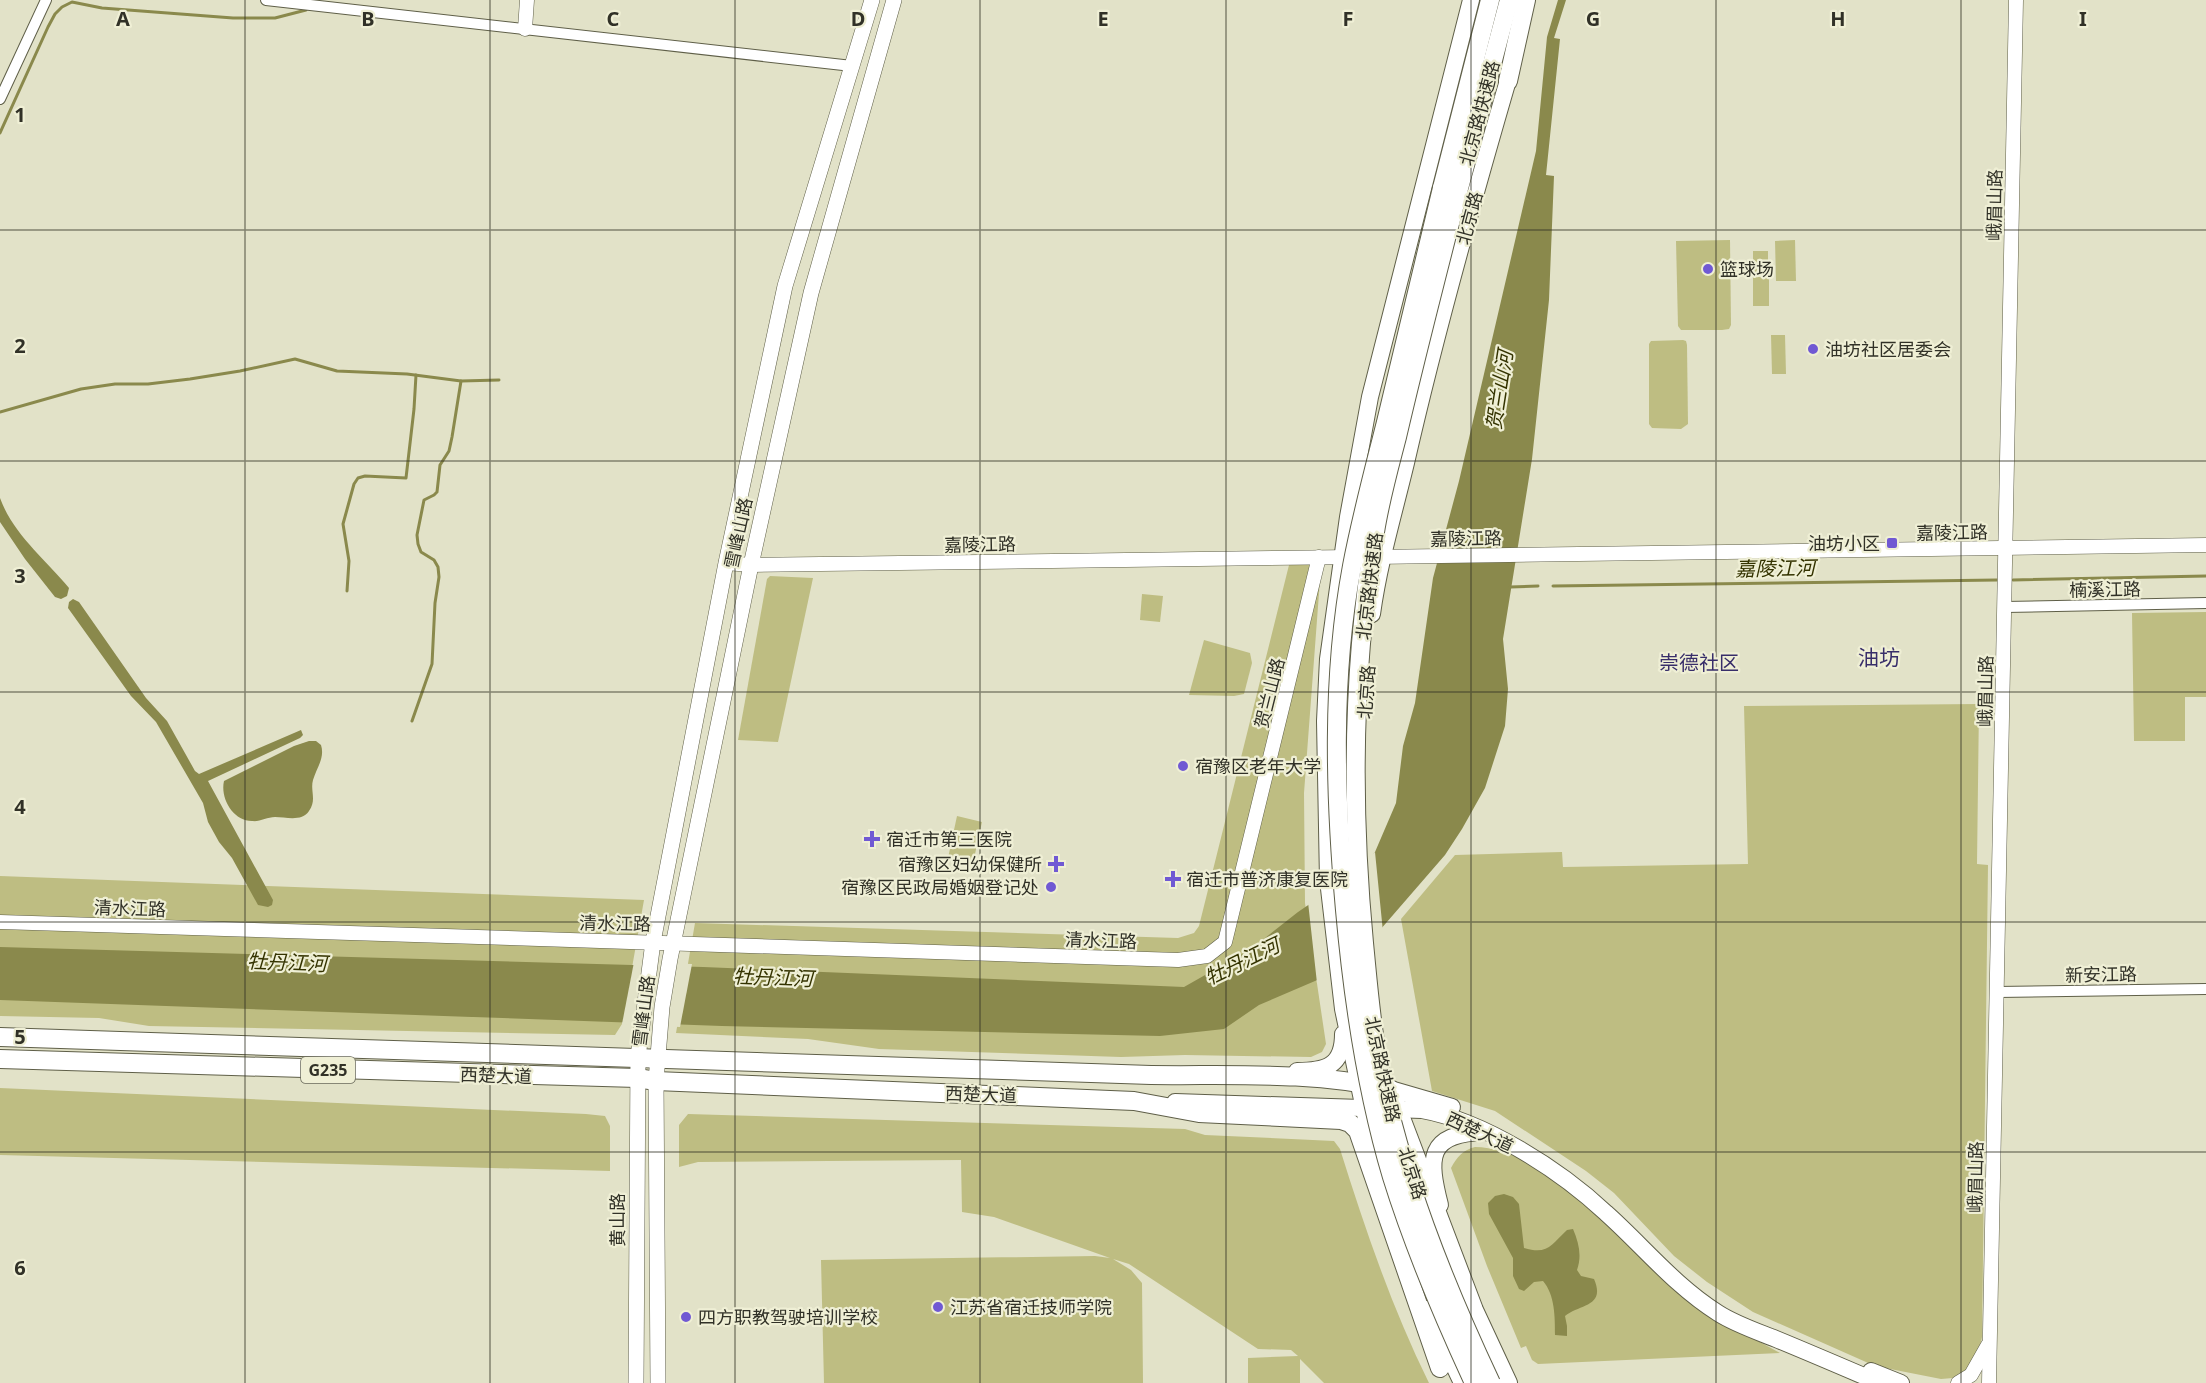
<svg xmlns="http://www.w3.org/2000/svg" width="2206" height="1383" font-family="'Noto Sans','Noto Sans SC',sans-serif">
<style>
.green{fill:#bebd82}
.water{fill:#8a894c}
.pier{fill:#e2e2c8}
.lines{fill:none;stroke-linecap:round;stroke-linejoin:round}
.stream{stroke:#8a894c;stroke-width:3}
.minor-casing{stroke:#5f5f48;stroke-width:12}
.tertiary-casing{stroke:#5f5f48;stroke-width:15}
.secondary-casing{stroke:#5f5f48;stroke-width:16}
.primary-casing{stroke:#5f5f48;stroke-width:18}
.trunk-casing{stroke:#5f5f48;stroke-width:20}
.minor{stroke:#fff;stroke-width:10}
.tertiary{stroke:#fff;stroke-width:14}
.secondary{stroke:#fff;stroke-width:15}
.primary{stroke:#fff;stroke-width:16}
.trunk{stroke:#fff;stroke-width:18}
.trunk-bridge-casing{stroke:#5f5f48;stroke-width:20;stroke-linecap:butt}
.trunk-bridge{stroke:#fff;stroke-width:18}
.grid{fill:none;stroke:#313127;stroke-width:1.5;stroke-opacity:0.55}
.poi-dot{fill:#7059d3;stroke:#efefd5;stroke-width:2}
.labels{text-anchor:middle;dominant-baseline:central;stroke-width:4.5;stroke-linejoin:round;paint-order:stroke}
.shield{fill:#efefd5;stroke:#6a6a5b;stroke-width:1.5}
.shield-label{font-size:16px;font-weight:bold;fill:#313127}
.street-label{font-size:18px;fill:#313127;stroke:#efefd5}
.poi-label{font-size:18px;fill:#313127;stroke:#efefd5;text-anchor:start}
.water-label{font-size:20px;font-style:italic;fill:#343300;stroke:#efefd5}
.neighbourhood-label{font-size:20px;fill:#382e6a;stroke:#efefd5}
.quarter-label{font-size:21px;fill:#382e6a;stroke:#efefd5}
.grid-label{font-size:20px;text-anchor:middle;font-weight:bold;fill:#313127;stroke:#efefd5;stroke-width:4.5;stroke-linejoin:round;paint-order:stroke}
</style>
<rect width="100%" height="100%" fill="#e2e2c8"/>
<g class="green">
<polygon points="1730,240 1731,325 1729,329 1722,330 1681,330 1678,326 1676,241"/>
<polygon points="1795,240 1796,281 1776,281 1775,241"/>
<rect x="1753" y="251" width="15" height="22"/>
<rect x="1753" y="277" width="16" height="29"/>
<polygon points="1771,335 1785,335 1786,374 1772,374"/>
<polygon points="1683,340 1686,341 1687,345 1688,424 1681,429 1652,428 1649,424 1649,344 1651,341"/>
<polygon points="1290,561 1309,561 1320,580 1304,793 1305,903 1326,1044 1322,1052 1311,1057 1185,1055 1121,1057 879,1049 808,1039 676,1033 695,923 1178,938 1194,933 1199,926"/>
<polygon points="770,576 813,578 778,742 738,740 767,579"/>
<polygon points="1142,594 1163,596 1160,622 1140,620"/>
<polygon points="2206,612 2206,697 2185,697 2185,741 2134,741 2132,613"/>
<polygon points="1204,640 1250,653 1252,663 1244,694 1234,696 1189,695"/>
<polygon points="1979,704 1977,864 1988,865 1982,1337 1978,1357 1967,1370 1953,1378 1941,1379 1875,1366 1753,1312 1707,1282 1674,1256 1614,1193 1586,1171 1495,1111 1432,1091 1401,919 1455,855 1562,852 1563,867 1748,864 1744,706"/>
<polygon points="957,816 982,822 973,863 948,858"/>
<polygon points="0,876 644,900 622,1024 615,1035 149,1026 99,1018 0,1016"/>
<polygon points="0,1088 586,1114 605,1116 610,1126 610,1171 0,1155"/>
<path d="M688 1114 1185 1129 1205 1135 1334 1141 1340 1149C1365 1229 1392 1308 1429 1383H1324L1300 1359V1383H1248V1358L1298 1356 1291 1350 1258 1349 1129 1264 1113 1259 1131 1270 1142 1283 1143 1383H824L821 1260 1095 1256 1110 1258 994 1217 962 1212 961 1160 698 1162 679 1167V1125Z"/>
<path d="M1475 1147C1501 1147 1526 1161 1548 1173L1736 1329 1780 1353 1538 1364 1532 1360 1526 1346 1521 1348 1487 1266 1451 1168C1457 1157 1463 1150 1475 1147Z"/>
</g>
<g class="water">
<polygon points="1558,0 1566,0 1554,38 1560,39 1546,175 1554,176 1549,300 1532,459 1503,639 1508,689 1505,726 1485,788 1462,829 1445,855 1380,930 1322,978 1259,1005 1224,1029 1160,1036 722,1026 0,1000 0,947 703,967 1184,987 1251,949 1298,912 1348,878 1375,852 1396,803 1403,746 1415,703 1433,578 1459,481 1536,151 1547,37"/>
<path d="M0 498C13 534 45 559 69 588L67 596 61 599 55 597 25 559 0 522Z"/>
<polygon points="73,599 79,602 146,698 167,721 195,771 199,774 301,730 303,735 300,738 208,781 273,900 272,905 268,907 258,905 232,858 219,842 208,822 203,803 156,722 131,696 68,608 69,602"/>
<path d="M309 741H316L321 745C325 758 317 767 313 780 310 791 317 800 309 811 302 822 286 817 275 817 267 817 260 822 252 821 233 821 220 798 224 781L294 746Z"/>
<path d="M1504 1194 1513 1197 1519 1204 1524 1248C1548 1255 1551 1245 1567 1230L1573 1229C1579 1243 1582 1256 1577 1270L1581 1276 1594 1279C1606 1307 1580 1304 1565 1316L1567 1326V1336L1555 1335C1555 1317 1555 1295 1543 1281L1534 1282 1524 1291 1519 1289 1513 1276V1258L1489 1214 1488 1203 1495 1196Z"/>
</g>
<g class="pier">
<polygon points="1375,852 1383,932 1317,983 1308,902 1346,876 1361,862"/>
<polygon points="634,962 692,964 680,1027 622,1024"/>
</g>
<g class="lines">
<g class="stream">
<polyline points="0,133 48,27 55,14 62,7 72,2 102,8 233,18 275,18 306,10"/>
<polyline points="0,412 81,389 115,384 148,384 190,379 240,371 295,359 337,371 407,374 461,381 499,380"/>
<polyline points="2013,580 2206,576"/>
<polyline points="1553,586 1997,580"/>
<polyline points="1510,587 1538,586"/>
<polyline points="347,591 349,561 343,524 354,484 358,478 365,476 406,478 414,409 416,375"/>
<polyline points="412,721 432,664 435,603 439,577 438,567 434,560 421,552 418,544 417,535 424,500 434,495 437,492 440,465 449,451 452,437 461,381"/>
</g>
<defs>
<g id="minor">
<polyline points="266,0 852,66"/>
<polyline points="0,99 46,0"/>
<polyline points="2005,607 2206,603"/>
<polyline points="1997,992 2206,989"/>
</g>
<g id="tertiary">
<polyline points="525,29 527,0"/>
<polyline points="1374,557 2206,545"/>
<polyline points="726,563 751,565 1352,557"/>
<path d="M0 922C393 933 785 948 1178 960L1207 956 1225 942 1319 557"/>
<polyline points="1958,1383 1971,1375 1988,1345"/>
<polyline points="1989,1383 2016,0"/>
</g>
<g id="secondary">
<polyline points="636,1383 638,1057 653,942 726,563 785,286 872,0"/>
<polyline points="658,1383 656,1081 662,1007 670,959 751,565 811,293 894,0"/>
</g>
<g id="primary">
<path d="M1372 614C1379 563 1394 513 1406 463 1436 331 1473 200 1511 70"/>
<path d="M1297 1071C1326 1071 1343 1066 1343 1034"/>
<polyline points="1390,1089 1452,1107"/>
<path d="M1175 1102 1422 1110C1484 1121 1560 1170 1606 1213 1643 1246 1675 1286 1718 1313 1735 1324 1756 1331 1776 1339 1810 1353 1845 1368 1880 1383"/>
<polyline points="1373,1152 1343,1009 1328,880 1325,721 1328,659 1348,517 1370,397 1471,0"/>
<path d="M1440 1205C1428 1158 1427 1134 1483 1132"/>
<polyline points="1427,1309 1462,1383"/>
<polyline points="1871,1371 1901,1383"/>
</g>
<g id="trunk">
<polyline points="1508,81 1526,0"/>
<polyline points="1442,188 1490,0"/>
<polyline points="1458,192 1509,0"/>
<path d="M0 1037 1151 1075C1231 1076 1312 1071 1390 1089L1474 1310 1508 1383"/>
<polyline points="0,1059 637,1078 656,1081 1134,1101 1199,1113 1341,1120 1350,1123 1358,1131 1440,1368"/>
</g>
</defs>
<use href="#minor" class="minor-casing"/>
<use href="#tertiary" class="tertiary-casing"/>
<use href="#secondary" class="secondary-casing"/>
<use href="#primary" class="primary-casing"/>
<use href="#trunk" class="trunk-casing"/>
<use href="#minor" class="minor"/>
<use href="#tertiary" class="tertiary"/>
<use href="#secondary" class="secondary"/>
<use href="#primary" class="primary"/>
<use href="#trunk" class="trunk"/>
<defs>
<g id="trunk-bridge">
<path d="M1442 188C1423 266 1404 344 1386 422 1374 470 1361 518 1352 566 1331 678 1335 797 1345 910 1353 1000 1366 1090 1392 1177 1414 1248 1443 1316 1474 1383"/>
<path d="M1458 192C1437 274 1416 355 1397 437 1389 468 1380 500 1375 532 1352 668 1351 806 1364 943 1368 983 1371 1025 1379 1065 1401 1175 1443 1281 1491 1383"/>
</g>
</defs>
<use href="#trunk-bridge" class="trunk-bridge-casing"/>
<use href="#trunk-bridge" class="trunk-bridge"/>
</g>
<path class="grid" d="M245 0V1383M490 0V1383M735 0V1383M980 0V1383M1226 0V1383M1471 0V1383M1716 0V1383M1961 0V1383M0 230H2206M0 461H2206M0 692H2206M0 922H2206M0 1152H2206"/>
<g class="poi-dot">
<circle cx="1708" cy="269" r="6"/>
<circle cx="1813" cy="349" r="6"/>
<rect x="1886" y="537" width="12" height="12" rx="3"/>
<circle cx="1183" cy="766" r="6"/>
<path d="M869 830h6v6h6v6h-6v6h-6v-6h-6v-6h6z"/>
<path d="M1053 855h6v6h6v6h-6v6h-6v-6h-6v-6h6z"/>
<path d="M1170 870h6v6h6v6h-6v6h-6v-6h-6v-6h6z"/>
<circle cx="1051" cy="887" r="6"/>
<circle cx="938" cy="1307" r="6"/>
<circle cx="686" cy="1317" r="6"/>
</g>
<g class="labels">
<rect class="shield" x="301" y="1057" width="54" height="26" rx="4.5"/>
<g class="shield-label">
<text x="328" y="1070">G235</text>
</g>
<g class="street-label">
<text transform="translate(1479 113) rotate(-75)">北京路快速路</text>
<text transform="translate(1994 205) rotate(-89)">峨眉山路</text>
<text transform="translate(1469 218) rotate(-75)">北京路</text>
<text transform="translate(1952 532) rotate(-1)">嘉陵江路</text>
<text transform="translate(738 533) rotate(-78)">雪峰山路</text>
<text transform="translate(1466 538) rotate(-1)">嘉陵江路</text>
<text transform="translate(980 544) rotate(-1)">嘉陵江路</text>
<text transform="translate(1369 586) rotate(-83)">北京路快速路</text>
<text transform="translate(2105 589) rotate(-1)">楠溪江路</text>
<text transform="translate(1985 691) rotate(-89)">峨眉山路</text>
<text transform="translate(1366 692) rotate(-86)">北京路</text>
<text transform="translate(1269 693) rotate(-76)">贺兰山路</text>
<text transform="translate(130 908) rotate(2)">清水江路</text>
<text transform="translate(615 923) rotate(1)">清水江路</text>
<text transform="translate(1101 940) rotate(2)">清水江路</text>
<text transform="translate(2101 974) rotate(-1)">新安江路</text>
<text transform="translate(643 1011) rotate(-83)">雪峰山路</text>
<text transform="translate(1383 1069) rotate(78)">北京路快速路</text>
<text transform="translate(496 1075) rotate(2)">西楚大道</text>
<text transform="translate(981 1094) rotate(2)">西楚大道</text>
<text transform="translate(1480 1132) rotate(25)">西楚大道</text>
<text transform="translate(1413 1173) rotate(72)">北京路</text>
<text transform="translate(1975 1177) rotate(-89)">峨眉山路</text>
<text transform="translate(617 1220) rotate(-90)">黄山路</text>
</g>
<g class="poi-label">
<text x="1720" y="269">篮球场</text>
<text x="1825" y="349">油坊社区居委会</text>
<text x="1880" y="543" text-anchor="end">油坊小区</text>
<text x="1195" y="766">宿豫区老年大学</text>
<text x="886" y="839">宿迁市第三医院</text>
<text x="1042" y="864" text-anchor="end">宿豫区妇幼保健所</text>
<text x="1186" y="879">宿迁市普济康复医院</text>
<text x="1039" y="887" text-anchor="end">宿豫区民政局婚姻登记处</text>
<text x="950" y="1307">江苏省宿迁技师学院</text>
<text x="698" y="1317">四方职教驾驶培训学校</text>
</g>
<g class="water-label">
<text transform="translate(1499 390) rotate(-81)">贺兰山河</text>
<text transform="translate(1775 568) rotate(-1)">嘉陵江河</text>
<text transform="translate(1242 961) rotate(-26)">牡丹江河</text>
<text transform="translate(287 962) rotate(2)">牡丹江河</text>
<text transform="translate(773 977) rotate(2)">牡丹江河</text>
</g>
<g class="neighbourhood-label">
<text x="1699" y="662">崇德社区</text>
</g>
<g class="quarter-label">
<text x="1879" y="657">油坊</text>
</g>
</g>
<g class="grid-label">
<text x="123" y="26">A</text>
<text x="368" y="26">B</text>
<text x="613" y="26">C</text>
<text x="858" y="26">D</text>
<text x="1103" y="26">E</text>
<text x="1348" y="26">F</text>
<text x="1593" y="26">G</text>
<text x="1838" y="26">H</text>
<text x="2083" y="26">I</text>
<text x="20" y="122">1</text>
<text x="20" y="353">2</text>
<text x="20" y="583">3</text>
<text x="20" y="814">4</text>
<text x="20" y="1044">5</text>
<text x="20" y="1275">6</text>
</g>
</svg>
